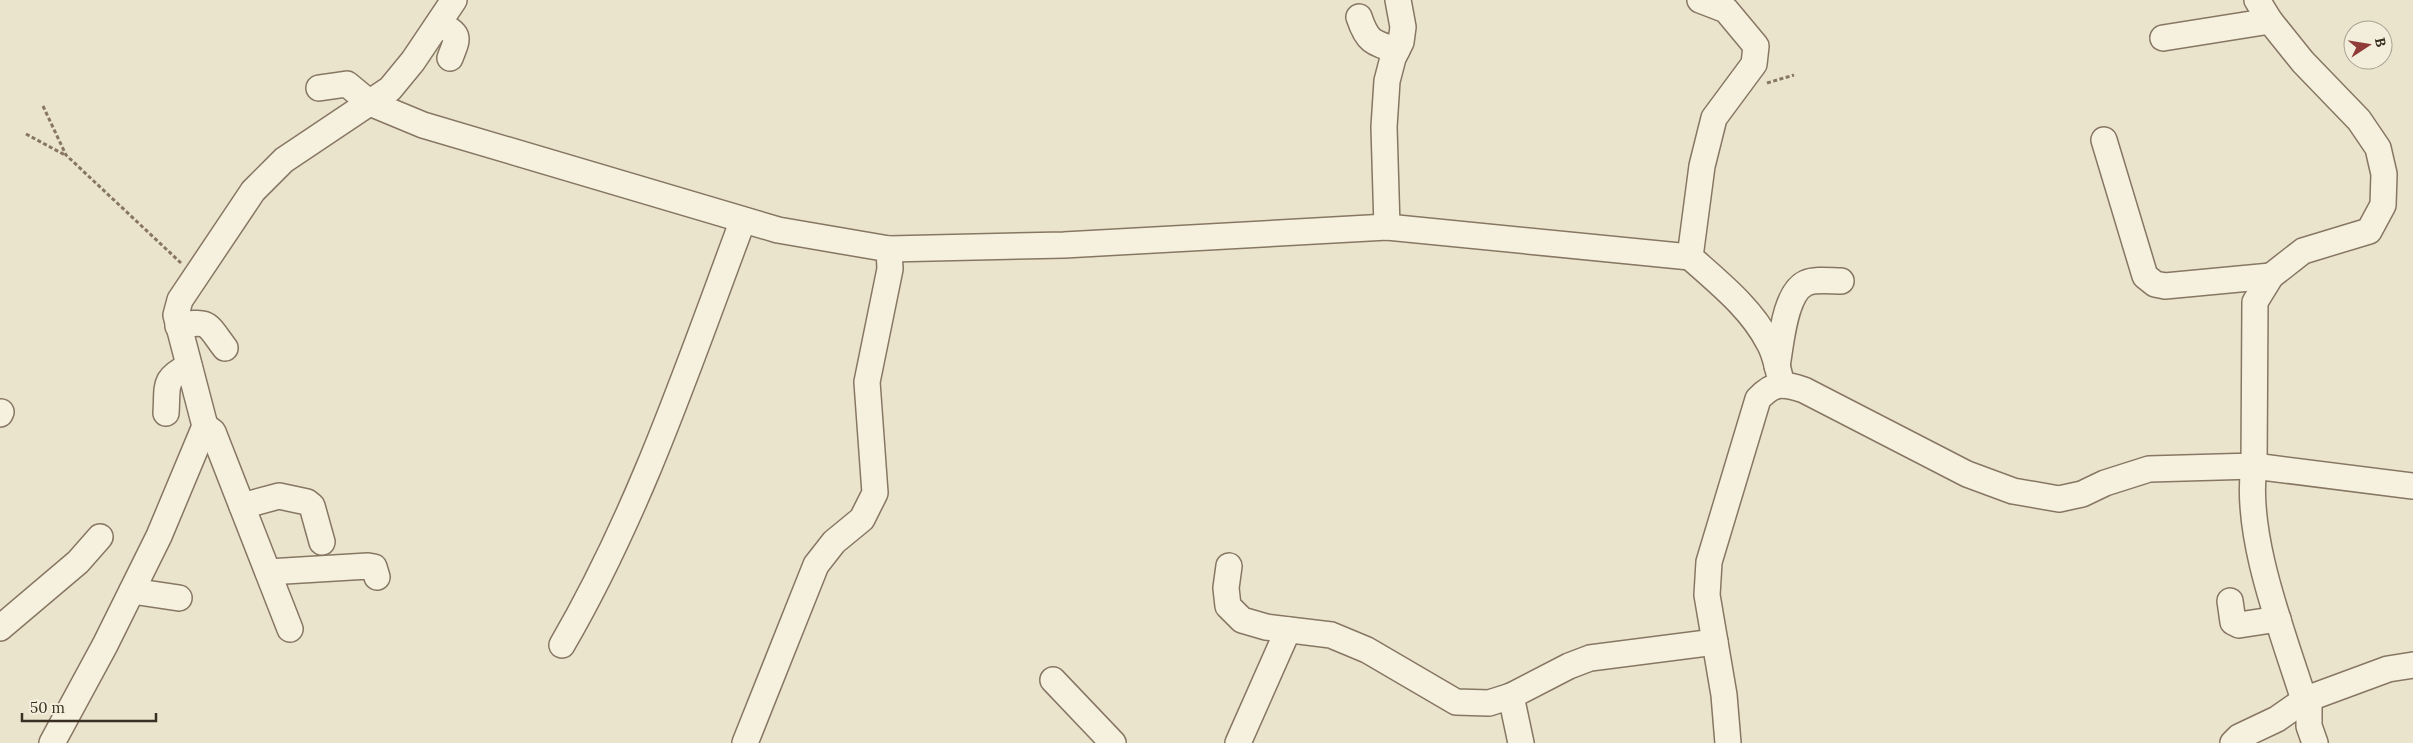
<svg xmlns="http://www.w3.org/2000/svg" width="2413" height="743" font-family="Lora,serif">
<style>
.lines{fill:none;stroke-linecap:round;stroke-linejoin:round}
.minor-casing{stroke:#877762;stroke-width:28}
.path{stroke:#877762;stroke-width:3;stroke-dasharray:4 2.5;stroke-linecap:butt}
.minor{stroke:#f6f1df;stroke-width:25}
</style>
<rect width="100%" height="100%" fill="#ebe4cd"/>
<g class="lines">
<defs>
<g id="minor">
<path d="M1700 0 1726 10 1756 46 1754 64 1714 118 1702 166 1690 257C1719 283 1751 308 1769 343 1776 355 1778 371 1782 385"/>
<path d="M1359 17C1367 41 1372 43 1397 50"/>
<path d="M439 23C460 36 459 35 450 58"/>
<polyline points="2163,38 2270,21"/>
<polyline points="319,88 347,84 370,103 423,125 778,230 889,249 890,269 867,382 875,493 862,519 834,542 816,565 745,743"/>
<polyline points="2104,140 2145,276 2155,284 2165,286 2271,276"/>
<polyline points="1387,227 1384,127 1387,81 1393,58 1401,42 1403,27 1398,0"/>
<polyline points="889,249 1064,245 1387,227 1690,257"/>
<path d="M178 326C210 320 206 323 225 348"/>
<path d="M1777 366C1781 345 1784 293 1806 283 1815 279 1831 281 1841 281"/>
<path d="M166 413C168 386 162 379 189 366"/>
<polyline points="0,414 1,412"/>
<polyline points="205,426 213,432 290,629"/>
<path d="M2413 486 2254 466C2244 536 2283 633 2304 700L2388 669 2413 665"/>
<polyline points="242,506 279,496 307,502 312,506 322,542"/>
<polyline points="1229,566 1226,588 1228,606 1242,620 1266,627 1331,635 1367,650 1456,702 1489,703 1511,696 1569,666 1590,658 1715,642"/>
<polyline points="268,572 368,566 374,567 377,577"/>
<polyline points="132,591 179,598"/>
<polyline points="2230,601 2233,622 2239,625 2278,619"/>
<polyline points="0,628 78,562 100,537"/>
<path d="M562 645C640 511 689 364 743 220"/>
<polyline points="1053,680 1113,743"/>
<polyline points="1511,696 1521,743"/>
<polyline points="2309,698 2309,726 2315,743"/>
<polyline points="52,743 105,645 159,536 205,426 176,315 180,300 253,191 284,160 390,89 413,61 454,0"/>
<polyline points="1238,743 1288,630"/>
<path d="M1728 743 1724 695 1707 595 1709 562 1758 399C1774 382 1783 383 1804 390L1967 474 2013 491 2059 499 2082 494 2105 483 2149 469 2254 466 2255 302 2271 276 2303 251 2369 231 2383 205 2384 174 2378 148 2359 120 2303 62 2270 21 2257 0"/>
<polyline points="2233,743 2239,737 2277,719 2304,700"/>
</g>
</defs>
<use href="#minor" class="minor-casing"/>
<g class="path">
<polyline points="1767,83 1794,75"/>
<polyline points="43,106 66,155 181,263"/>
<polyline points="26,134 65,155"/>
</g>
<use href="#minor" class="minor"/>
</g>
<g transform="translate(2368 45) rotate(78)"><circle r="24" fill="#f3eedc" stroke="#a9a292"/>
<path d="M0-4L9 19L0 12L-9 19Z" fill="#903b38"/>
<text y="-8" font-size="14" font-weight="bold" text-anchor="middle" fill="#392f23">B</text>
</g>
<path d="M22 713v8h134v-8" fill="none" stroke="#392f23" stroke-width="2.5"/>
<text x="30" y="713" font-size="15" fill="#392f23" stroke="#f3eedc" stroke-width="4" paint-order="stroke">50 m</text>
</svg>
